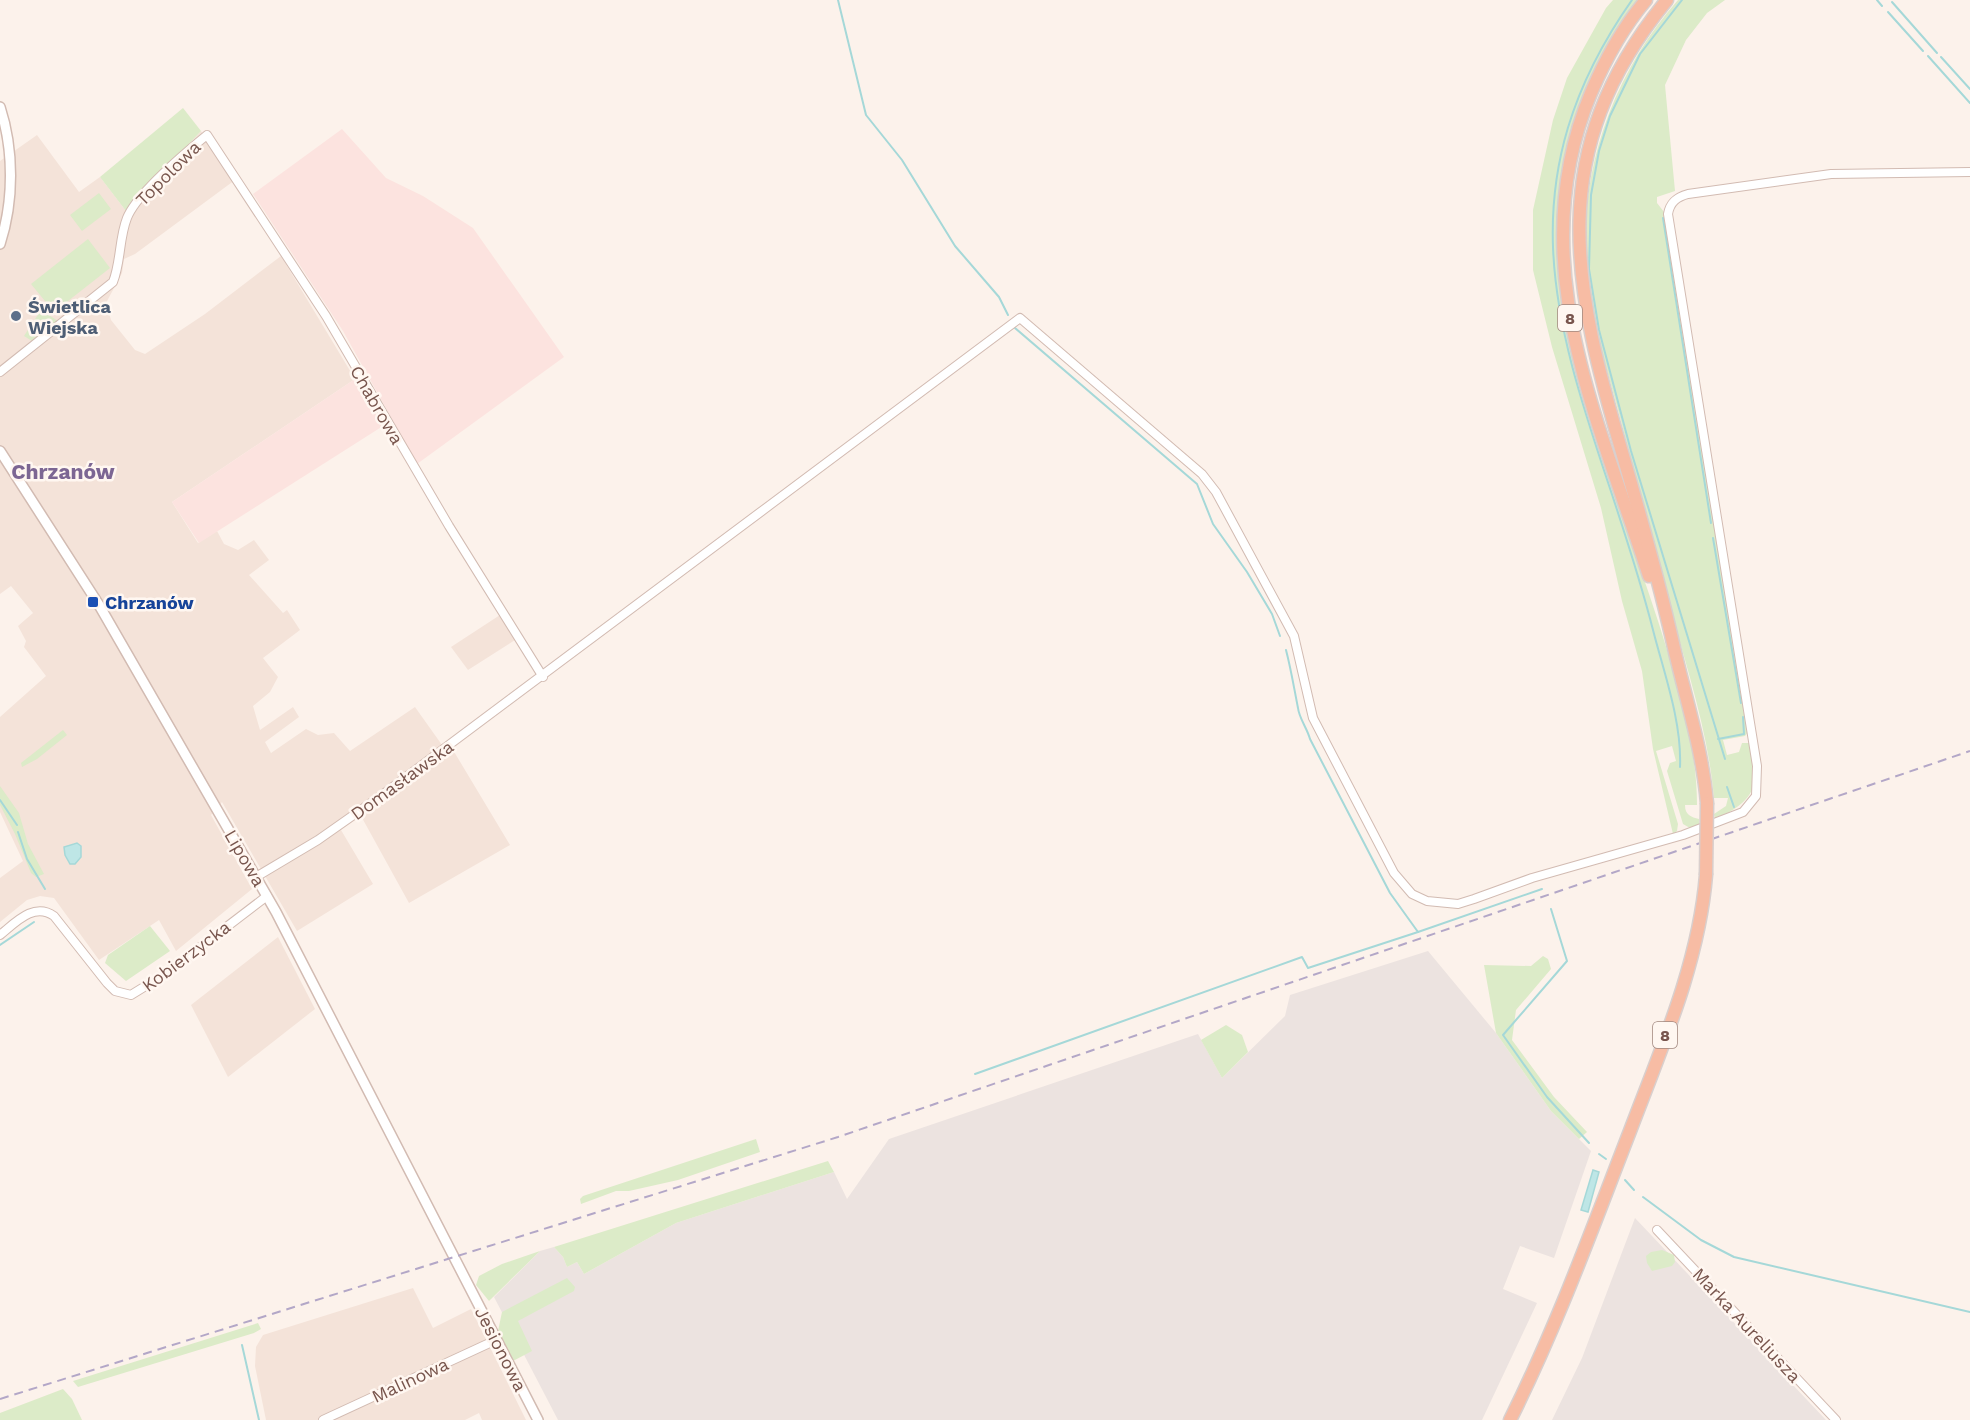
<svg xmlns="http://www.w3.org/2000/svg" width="1970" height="1420" font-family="'Work Sans',sans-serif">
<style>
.residential{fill:#f4e3d9}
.commercial{fill:#fce3df}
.industrial{fill:#ece3e0}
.green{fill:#dcebc8}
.water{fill:#bee6e6;stroke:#a5d8d8;stroke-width:1.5}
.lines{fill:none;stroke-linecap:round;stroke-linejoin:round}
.stream{stroke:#a5d8d8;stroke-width:2}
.minor-casing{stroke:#d2bbb2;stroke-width:10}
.tertiary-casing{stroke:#d2bbb2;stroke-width:12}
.trunk-casing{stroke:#d9cfcd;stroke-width:15}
.minor{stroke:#fff;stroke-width:8}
.tertiary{stroke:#fff;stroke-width:9}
.trunk{stroke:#f7bca4;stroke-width:12}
.rail{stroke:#b3a7c7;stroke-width:2;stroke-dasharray:9 6;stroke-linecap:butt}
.trunk-bridge-casing{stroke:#d9cfcd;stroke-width:15;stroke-linecap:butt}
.trunk-bridge{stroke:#f7bca4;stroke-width:12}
.service-dot{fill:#5c6f8a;stroke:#fff7f1;stroke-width:2}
.transit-dot{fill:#1a4fb4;stroke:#fff7f1;stroke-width:2}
.labels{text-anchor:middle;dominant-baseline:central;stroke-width:5;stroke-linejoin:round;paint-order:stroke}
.shield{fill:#fff7f1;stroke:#a0867e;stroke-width:1.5}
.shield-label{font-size:16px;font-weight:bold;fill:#78554d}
.street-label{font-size:18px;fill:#78554d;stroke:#fff7f1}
.service-label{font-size:18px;font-weight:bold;fill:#4e5e75;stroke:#fff7f1;text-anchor:start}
.transit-label{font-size:18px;font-weight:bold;fill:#164399;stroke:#fff7f1;text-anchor:start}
.quarter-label{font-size:21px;font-weight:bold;fill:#7c6693;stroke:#fff7f1}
</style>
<rect width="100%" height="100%" fill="#fcf2eb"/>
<g class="residential">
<polygon points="201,131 235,180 135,254 124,259 122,273 106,303 111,320 135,350 145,354 205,314 281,256 355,379 172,502 198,543 217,531 224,544 238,550 254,540 269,560 249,575 283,613 287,610 300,630 263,658 278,677 270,692 253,706 260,730 293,707 299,717 265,742 271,753 306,729 318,735 334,733 350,751 415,707 442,745 357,808 361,816 453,750 510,845 409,903 361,816 341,830 373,884 297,931 222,802 211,815 252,889 176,951 159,920 99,960 54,898 40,896 27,900 0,922 0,878 23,861 0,812 0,717 46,676 24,647 26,641 18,626 33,613 11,586 0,594 0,161 37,135 79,192 100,177 126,211"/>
<polygon points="500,615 515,640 468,670 451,647"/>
<polygon points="278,937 315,1009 228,1077 191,1005"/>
<polygon points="413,1288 433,1328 471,1309 526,1420 482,1420 479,1413 465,1420 266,1420 255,1366 256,1347 263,1335"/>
</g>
<g class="commercial">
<polygon points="342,129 386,178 423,196 473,228 564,357 417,464 343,331 253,194"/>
<polygon points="355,379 383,426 199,543 172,502"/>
</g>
<g class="industrial">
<polygon points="1428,951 1496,1033 1551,1111 1591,1151 1554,1258 1520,1246 1503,1289 1537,1303 1482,1420 558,1420 494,1297 540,1251 554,1247 563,1257 567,1267 577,1262 584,1274 676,1223 834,1172 847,1199 889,1139 1198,1034 1222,1078 1285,1016 1290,995"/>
<polygon points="1635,1218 1826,1420 1552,1420 1582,1358"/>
</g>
<g class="green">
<path d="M1613 0H1638C1480 211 1589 406 1659 624 1677 682 1697 743 1697 805H1685C1685 815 1691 817 1699 819V825L1690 828 1683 824 1667 771 1670 763 1676 761 1672 746 1656 751 1678 824 1677 831 1673 834 1653 749 1642 671 1622 601 1601 508 1552 347 1533 270V210L1553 120 1567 78 1606 8Z"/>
<path d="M1678 0H1725L1707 13 1686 40 1665 85 1675 191 1657 197V203L1664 212 1748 732 1745 736 1723 740 1727 755 1739 752 1742 743H1749C1764 784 1753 803 1715 819L1714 814 1726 806 1728 798H1714C1708 730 1686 666 1668 600 1651 541 1637 481 1621 421 1610 379 1596 337 1589 294 1573 188 1607 80 1678 0Z"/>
<polygon points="183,108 201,131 126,211 100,177"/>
<polygon points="99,193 111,209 82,231 70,215"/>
<polygon points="88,239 110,268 54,312 31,284"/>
<polygon points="41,310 58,321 32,341 24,336"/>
<polygon points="63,730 67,735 37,759 22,767 21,763"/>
<polygon points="0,786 19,813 28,844 44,874 36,877 31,873 15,834 0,805"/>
<polygon points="150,926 170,951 126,981 105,963 108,955"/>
<polygon points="1543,956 1548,959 1551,969 1516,1010 1512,1040 1554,1097 1587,1132 1579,1139 1551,1111 1496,1033 1484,965 1531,966"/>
<polygon points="1226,1025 1242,1035 1248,1052 1222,1078 1201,1040"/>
<polygon points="756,1139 760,1152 678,1180 629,1191 616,1191 581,1204 580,1199 583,1196"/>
<polygon points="828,1161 834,1172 676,1223 584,1274 577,1262 567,1267 563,1257 554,1247"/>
<polygon points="1662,1250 1674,1255 1675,1262 1672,1266 1652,1271 1647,1263 1646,1256 1651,1252"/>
<polygon points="540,1251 489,1301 476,1285 479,1276 502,1264"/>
<polygon points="567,1278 575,1287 574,1291 518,1321 532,1351 513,1361 498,1331 502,1312"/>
<polygon points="258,1323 261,1329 254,1333 78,1387 73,1381"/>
<polygon points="63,1389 72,1399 82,1420 0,1420 0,1413"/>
</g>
<g class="water">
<polygon points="77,843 81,846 81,857 75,864 70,864 65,855 64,847"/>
<polygon points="1593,1170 1599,1172 1588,1212 1581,1210"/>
</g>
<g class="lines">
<g class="stream">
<polyline points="838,0 866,115 902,160 955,246 999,297 1008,315"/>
<path d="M1632 0C1472 228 1594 397 1653 630 1664 673 1682 722 1680 767"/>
<polyline points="1682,0 1640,54 1610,116 1599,151 1591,195 1589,269 1599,330 1631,451 1725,759"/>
<polyline points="1877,0 1882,6"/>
<polyline points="1892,2 1937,53"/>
<polyline points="1888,12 1923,51"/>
<polyline points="1928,56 1970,103"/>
<polyline points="1941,57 1970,89"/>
<polyline points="1663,218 1711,523"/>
<polyline points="1015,328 1197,484 1213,524 1247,572 1272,614 1280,636"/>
<polyline points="1713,538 1741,703"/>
<path d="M1286 650C1291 669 1294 688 1298 708 1299 718 1307 728 1310 739L1390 893 1418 932 1542 889"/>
<polyline points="1718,739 1744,734 1743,717"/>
<polyline points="1727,787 1734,807"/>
<polyline points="0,800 17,825"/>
<polyline points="18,832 27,859 45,889"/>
<polyline points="1551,909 1567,961 1503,1035 1547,1097 1589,1143"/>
<polyline points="0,945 34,922"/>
<polyline points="975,1074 1302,957 1308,968 1418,932"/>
<polyline points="1599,1154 1606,1159"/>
<polyline points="1625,1180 1634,1190"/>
<polyline points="1643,1197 1701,1240 1734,1257 1970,1312"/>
<polyline points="242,1345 259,1420"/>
</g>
<defs>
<g id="minor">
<path d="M0 372 113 282C121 262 119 238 127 218 137 193 185 153 207 135L326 316 449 526 543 677"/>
<path d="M256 877 318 840 382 795 1020 318 1202 474 1216 492 1294 636 1313 718 1394 873 1412 894 1427 901 1458 904 1474 899 1532 878 1683 835 1743 812 1756 796 1757 766 1668 214C1670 202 1677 197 1688 194L1831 174 1970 172"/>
<path d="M0 935C16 922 34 902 54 916L107 983 115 991 131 995 165 974 267 896"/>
<polyline points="1657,1230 1836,1420"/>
<polyline points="323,1420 496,1340"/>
</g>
<g id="tertiary">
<path d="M0 107C14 150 14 201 0 244"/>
<polyline points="0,451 99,605 276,912 538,1420"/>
</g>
<g id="trunk">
<path d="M1646 0C1623 27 1605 60 1591 93 1521 260 1598 418 1649 576"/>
<path d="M1667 0C1542 152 1573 286 1624 459 1641 518 1658 578 1672 639 1684 694 1702 746 1707 803"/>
<path d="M1510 1420C1557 1326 1592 1229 1630 1131 1661 1049 1699 963 1706 875"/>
</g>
</defs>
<use href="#minor" class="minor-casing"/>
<use href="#tertiary" class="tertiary-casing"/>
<use href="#trunk" class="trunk-casing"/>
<use href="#minor" class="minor"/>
<use href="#tertiary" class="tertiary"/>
<use href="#trunk" class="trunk"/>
<polyline class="rail" points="0,1399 838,1137 1970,751"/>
<defs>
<polyline id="trunk-bridge" points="1706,875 1707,803"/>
</defs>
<use href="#trunk-bridge" class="trunk-bridge-casing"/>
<use href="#trunk-bridge" class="trunk-bridge"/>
</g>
<circle class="service-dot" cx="16" cy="316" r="6"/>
<rect class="transit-dot" x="87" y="596" width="12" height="12" rx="3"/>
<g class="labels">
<g class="shield">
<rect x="1558" y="305" width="24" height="26" rx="4.5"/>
<rect x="1653" y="1022" width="24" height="26" rx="4.5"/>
</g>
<g class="shield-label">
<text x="1570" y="318">8</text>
<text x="1665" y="1035">8</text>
</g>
<g class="street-label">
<text transform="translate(168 173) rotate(-45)">Topolowa</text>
<text transform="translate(377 405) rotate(60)">Chabrowa</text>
<text transform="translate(402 780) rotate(-36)">Domasławska</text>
<text transform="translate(245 858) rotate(60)">Lipowa</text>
<text transform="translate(186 956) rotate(-37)">Kobierzycka</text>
<text transform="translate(1747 1325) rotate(47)">Marka Aureliusza</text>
<text transform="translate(501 1349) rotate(63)">Jesionowa</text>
<text transform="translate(410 1380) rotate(-25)">Malinowa</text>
</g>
<g class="service-label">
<text x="28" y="306">Świetlica<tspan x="28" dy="21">Wiejska</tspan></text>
</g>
<g class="transit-label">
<text x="105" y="602">Chrzanów</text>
</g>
<g class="quarter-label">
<text x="63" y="471">Chrzanów</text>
</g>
</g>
</svg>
